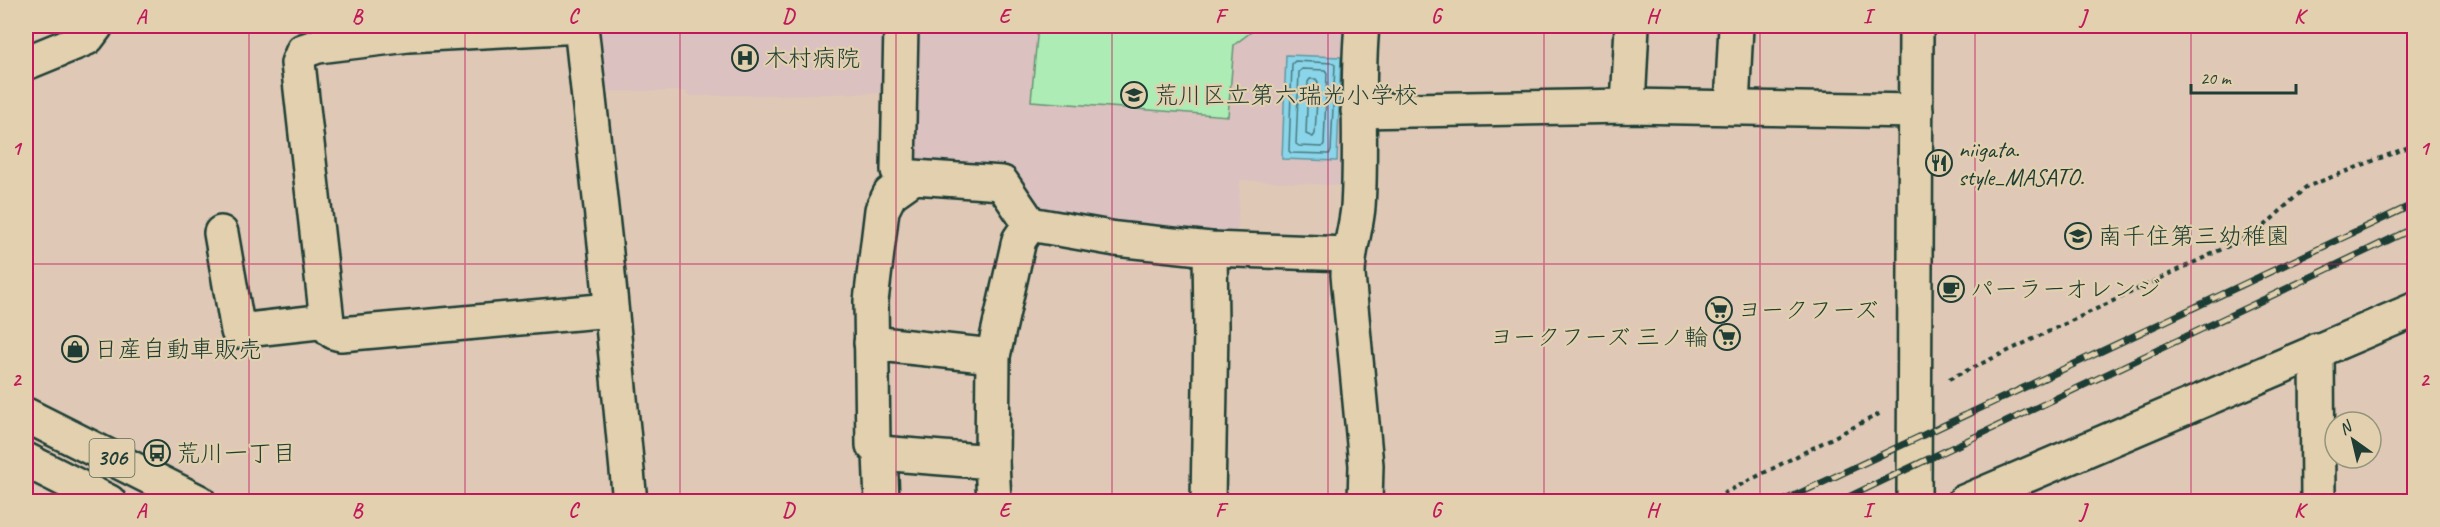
<svg xmlns="http://www.w3.org/2000/svg" width="2440" height="527" font-family="Caveat,'Klee One',sans-serif">
<style>
.built{fill:#dbc1c0}
.green{fill:#adecb4;stroke:#669474;stroke-width:1.5}
.water{fill:#8ad5ea;stroke:#5f98a1;stroke-width:1.5}
.lines{fill:none;stroke-linecap:round;stroke-linejoin:round}
.shore{stroke:#4a7a7d;stroke-width:1.5}
.minor-casing{stroke:#1f3d34;stroke-width:38}
.major-casing{stroke:#1f3d34;stroke-width:38}
.path{stroke:#1f3d34;stroke-width:4;stroke-dasharray:4.5 4.5;stroke-linecap:butt}
.minor{stroke:#e2d0ae;stroke-width:33}
.major{stroke:#e2d0ae;stroke-width:33}
.rail-casing{stroke:#1f3d34;stroke-width:7}
.rail{stroke:#e2d0ae;stroke-width:4.5;stroke-dasharray:14;stroke-linecap:butt}
.grid{fill:none;stroke:#c2185b;stroke-width:1.5;stroke-opacity:0.55}
.labels{text-anchor:middle;dominant-baseline:central;stroke-width:4.5;stroke-linejoin:round;paint-order:stroke}
.shield{fill:#e2d0ae;stroke:#5a6959;stroke-width:1.5}
.shield-label{font-size:22px;font-weight:bold;fill:#1f3d34}
.poi-label{font-size:24px;fill:#1f3d34;stroke:#e2d0ae;text-anchor:start}
.neatline{fill:none;stroke:#c2185b;stroke-width:2}
.grid-label{font-size:20px;text-anchor:middle;font-weight:bold;fill:#c2185b}
</style>
<rect width="100%" height="100%" fill="#dfc9b6"/>
<filter id="ink" filterUnits="userSpaceOnUse"><feTurbulence type="fractalNoise" baseFrequency=".0167" numOctaves="2"/><feDisplacementMap in="SourceGraphic" scale="12" xChannelSelector="R" yChannelSelector="G"/><feConvolveMatrix kernelMatrix="1 2 1 2 8 2 1 2 1" color-interpolation-filters="sRGB"/></filter>
<g filter="url(#ink)">
<g class="built">
<polygon points="598,26 889,26 889,93 687,96 686,91 605,91"/>
<polygon points="920,26 1357,26 1348,186 1240,180 1237,238 1053,222 1007,176 911,165"/>
</g>
<polygon class="green" points="1038,26 1259,26 1234,45 1228,116 1031,101"/>
<polygon class="water" points="1286,55 1341,57 1337,161 1282,159"/>
<g class="lines">
<g class="shore">
<polygon points="1295,61 1332,63 1335,65 1331,151 1329,154 1291,153 1289,151 1292,64"/>
<polygon points="1302,69 1325,70 1327,73 1324,144 1322,147 1299,146 1296,144 1299,72"/>
<polygon points="1310,79 1316,79 1318,82 1315,134 1313,137 1306,134 1308,82"/>
</g>
<defs>
<g id="minor">
<path d="M581 26 408 35 318 46 303 51 298 63 327 321C329 330 332 333 341 334L611 310"/>
<polyline points="581,26 606,253 630,502"/>
<polyline points="901,26 898,170 906,181"/>
<path d="M1362 26C1356 86 1362 146 1358 207 1356 230 1348 251 1348 275L1366 465 1365 502"/>
<polyline points="26,63 87,38 96,26"/>
<polyline points="1628,106 1632,26"/>
<polyline points="1732,107 1736,26"/>
<polyline points="1358,111 1628,106 1916,111"/>
<polyline points="221,233 238,331 327,321"/>
<polyline points="871,343 993,356"/>
<polyline points="2317,350 2318,502"/>
<polyline points="880,453 992,462"/>
<polyline points="882,502 880,453 873,445 871,301 882,210 890,194 914,177 1002,183 1030,224 1116,239 1210,249 1348,254"/>
<polyline points="994,502 992,462 993,356 1019,240 1030,224"/>
<polyline points="1208,502 1211,326 1210,249"/>
<polyline points="1914,502 1916,26"/>
<polyline points="1964,502 2414,310"/>
</g>
<g id="major">
<polyline points="26,415 199,502"/>
<polyline points="26,460 109,502"/>
</g>
</defs>
<use href="#minor" class="minor-casing"/>
<use href="#major" class="major-casing"/>
<g class="path">
<polyline points="1949,379 2258,232 2306,187 2414,145"/>
<polyline points="1551,502 1553,502"/>
<polyline points="1707,502 1881,413"/>
</g>
<use href="#minor" class="minor"/>
<use href="#major" class="major"/>
<defs>
<g id="rail">
<polyline points="1781,502 2414,204"/>
<polyline points="1838,502 2414,228"/>
</g>
</defs>
<use href="#rail" class="rail-casing"/>
<use href="#rail" class="rail"/>
</g>
</g>
<path class="grid" d="M249 26V502M465 26V502M680 26V502M896 26V502M1112 26V502M1328 26V502M1544 26V502M1760 26V502M1975 26V502M2191 26V502M26 264H2414"/>
<defs>
<symbol id="hospital-ring" viewBox="-11 -11 22 22"><circle r="9.5" fill="#e2d0ae" stroke="#1f3d34" stroke-width="1.5"/><path d="M-5-5h3v3.5h4V-5h3V5h-3V1.5h-4V5h-3Z" fill="#1f3d34"/></symbol>
<symbol id="school-ring" viewBox="-11 -11 22 22"><circle r="9.5" fill="#e2d0ae" stroke="#1f3d34" stroke-width="1.5"/><path d="M0-5L7-2L0 1L-7-2ZM-4 1L0 2.5L4 1V4Q0 6-4 4Z" fill="#1f3d34"/></symbol>
<symbol id="restaurant-ring" viewBox="-11 -11 22 22"><circle r="9.5" fill="#e2d0ae" stroke="#1f3d34" stroke-width="1.5"/><path d="M-5-6h1v4h1v-4h1v4h1v-4h1v5L-1.5 .5V6h-2V.5L-5-1ZM5-6V6H3V1.5H1.5Q1.5-4 5-6Z" fill="#1f3d34"/></symbol>
<symbol id="cafe-ring" viewBox="-11 -11 22 22"><circle r="9.5" fill="#e2d0ae" stroke="#1f3d34" stroke-width="1.5"/><path d="M-5.5-4.5H6V0H3Q3 3.5 0 3.5H-2.5Q-5.5 3.5-5.5 0ZM3-3.2v2h1.7v-2ZM-6 4.5H4V6H-6Z" fill="#1f3d34"/></symbol>
<symbol id="supermarket-ring" viewBox="-11 -11 22 22"><circle r="9.5" fill="#e2d0ae" stroke="#1f3d34" stroke-width="1.5"/><path d="M-6-5.5h2.5l.6 2H6L4.5 2H-2.5L-4.4-4H-6ZM-1.5 3.2a1.3 1.3 0 1 0 .1 0ZM3 3.2a1.3 1.3 0 1 0 .1 0Z" fill="#1f3d34"/></symbol>
<symbol id="shop-ring" viewBox="-11 -11 22 22"><circle r="9.5" fill="#e2d0ae" stroke="#1f3d34" stroke-width="1.5"/><path d="M-5-2.5h2.3a2.7 3.5 0 0 1 5.4 0H5L5.5 6h-11ZM-1.5-2.5h3a1.5 2.3 0 0 0-3 0Z" fill="#1f3d34"/></symbol>
<symbol id="bus-ring" viewBox="-11 -11 22 22"><circle r="9.5" fill="#e2d0ae" stroke="#1f3d34" stroke-width="1.5"/><path d="M-5-6H5V4H4V6H2V4H-2V6H-4V4H-5ZM-3.5-4V0h7V-4ZM-3.5 1.2v1.5H-2V1.2ZM2 1.2v1.5H3.5V1.2Z" fill="#1f3d34"/></symbol>
</defs>
<g fill-rule="evenodd">
<use href="#hospital-ring" x="730" y="43" width="30" height="30"/>
<use href="#school-ring" x="1119" y="80" width="30" height="30"/>
<use href="#restaurant-ring" x="1924" y="148" width="30" height="30"/>
<use href="#school-ring" x="2063" y="221" width="30" height="30"/>
<use href="#cafe-ring" x="1936" y="274" width="30" height="30"/>
<use href="#supermarket-ring" x="1704" y="295" width="30" height="30"/>
<use href="#supermarket-ring" x="1712" y="322" width="30" height="30"/>
<use href="#shop-ring" x="60" y="334" width="30" height="30"/>
<use href="#bus-ring" x="142" y="438" width="30" height="30"/>
</g>
<g class="labels">
<rect class="shield" x="89.5" y="439" width="45" height="38" rx="4.5"/>
<g class="shield-label">
<text x="112" y="458">306</text>
</g>
<g class="poi-label">
<text x="764" y="58">木村病院</text>
<text x="1154" y="95">荒川区立第六瑞光小学校</text>
<text x="1958" y="149">niigata.<tspan x="1958" dy="28">style_MASATO.</tspan></text>
<text x="2098" y="236">南千住第三幼稚園</text>
<text x="1970" y="289">パーラーオレンジ</text>
<text x="1738" y="310">ヨークフーズ</text>
<text x="1708" y="337" text-anchor="end">ヨークフーズ 三ノ輪</text>
<text x="94" y="349">日産自動車販売</text>
<text x="176" y="453">荒川一丁目</text>
</g>
</g>
<rect width="2440" height="527" fill="none" stroke="#e2d0ae" stroke-width="66"/>
<g transform="translate(2353 440) rotate(326)"><circle r="28" fill="#e2d0ae" stroke="#94957d" stroke-width="1.5"/>
<path d="M0-4.5L10 22L0 15L-10 22Z" fill="#1f3d34"/>
<text y="-9" font-size="16" font-weight="bold" text-anchor="middle" fill="#1f3d34">N</text>
</g>
<path d="M2191 84v9h105v-9" fill="none" stroke="#1f3d34" stroke-width="3"/>
<text x="2200" y="84" font-size="18" fill="#1f3d34" stroke="#e2d0ae" stroke-width="4.5" paint-order="stroke">20 m</text>
<rect x="33" y="33" width="2374" height="461" class="neatline"/>
<g class="grid-label">
<text x="141" y="23">A</text>
<text x="357" y="23">B</text>
<text x="573" y="23">C</text>
<text x="788" y="23">D</text>
<text x="1004" y="23">E</text>
<text x="1220" y="23">F</text>
<text x="1436" y="23">G</text>
<text x="1652" y="23">H</text>
<text x="1867" y="23">I</text>
<text x="2083" y="23">J</text>
<text x="2299" y="23">K</text>
<text x="16" y="155">1</text>
<text x="2424" y="155">1</text>
<text x="16" y="386">2</text>
<text x="2424" y="386">2</text>
<text x="141" y="517">A</text>
<text x="357" y="517">B</text>
<text x="573" y="517">C</text>
<text x="788" y="517">D</text>
<text x="1004" y="517">E</text>
<text x="1220" y="517">F</text>
<text x="1436" y="517">G</text>
<text x="1652" y="517">H</text>
<text x="1867" y="517">I</text>
<text x="2083" y="517">J</text>
<text x="2299" y="517">K</text>
</g>
</svg>
